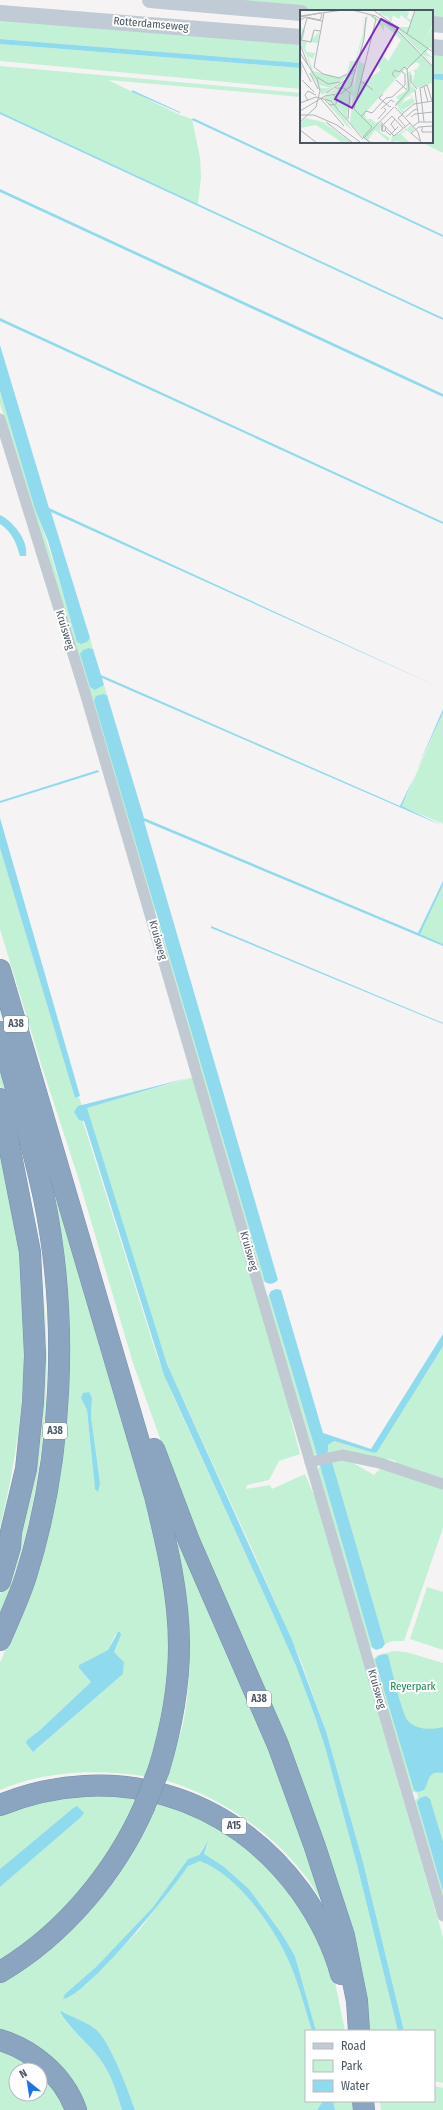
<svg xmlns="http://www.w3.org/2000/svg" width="443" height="2110" font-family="'Fira Sans Condensed',sans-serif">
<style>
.green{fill:#c3f1d5;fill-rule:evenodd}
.water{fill:#90daee}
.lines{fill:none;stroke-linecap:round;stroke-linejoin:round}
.motorway-casing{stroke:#7690ad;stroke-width:22}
.minor{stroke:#c1cad2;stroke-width:11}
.secondary{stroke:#c1cbd6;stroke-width:16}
.motorway{stroke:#8ba5c1;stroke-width:21}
.motorway-bridge-casing{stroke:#7690ad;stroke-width:22;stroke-linecap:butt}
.motorway-bridge{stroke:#8ba5c1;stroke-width:21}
.labels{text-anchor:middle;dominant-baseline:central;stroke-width:4;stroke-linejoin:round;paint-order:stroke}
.shield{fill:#fff;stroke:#808990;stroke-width:1}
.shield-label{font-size:10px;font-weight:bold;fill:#4a5661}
.street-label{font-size:11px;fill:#4a5661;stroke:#fff}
.park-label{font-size:11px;fill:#17864f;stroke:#fff}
.inset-road{fill:none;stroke:#b1b4b9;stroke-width:1}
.view{fill:#7b2cbf;fill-opacity:0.15;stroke:#7b2cbf;stroke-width:2}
.inset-edge{fill:none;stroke:#4a5661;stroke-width:2}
</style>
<rect width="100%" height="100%" fill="#f5f3f3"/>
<g class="green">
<polygon points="176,0 443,0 443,21 432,20 432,11 309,11"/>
<polygon points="0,17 301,42 301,63 0,39"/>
<polygon points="0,44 301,68 301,89 0,61"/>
<polygon points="432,53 443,54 443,153 421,142 432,142"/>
<polygon points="0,66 301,93 301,97 108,80 180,115 192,119 200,158 201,177 198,204 0,112"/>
<polygon points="0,391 63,594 87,642 90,638 93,649 89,648 95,690 104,685 107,695 103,694 94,701 157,910 154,911 0,404"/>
<polygon points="443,713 443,824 402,806"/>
<polygon points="0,848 75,1098 79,1097 82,1106 78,1106 156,1353 173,1396 273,1614 296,1666 314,1714 325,1747 357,1865 398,2031 370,2031 362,1982 286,1740 241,1634 184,1505 133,1363 78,1177 42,1067 0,929"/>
<polygon points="443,885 443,944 419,934"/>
<polygon points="159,922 265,1282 261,1281 157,923"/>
<path d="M0 994 162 1557 173 1641 167 1718 150 1777C100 1769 47 1770 0 1790V1663L25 1601 63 1418 35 1135 0 1011ZM81 1398H92L91 1416 100 1483 95 1489 87 1410ZM115 1635H121L114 1652 124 1662 123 1674 36 1750 27 1740 40 1730 91 1682 79 1668V1665L108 1650Z"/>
<path d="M0 1072C54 1263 70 1427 0 1618V1595L10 1564 36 1432 11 1134 0 1084Z"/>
<polygon points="194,1077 289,1403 291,1420 300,1454 279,1461 269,1480 247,1485 246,1489 270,1485 272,1489 305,1474 313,1493 314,1493 443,1937 443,2083 434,2081 434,2031 404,2031 363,1862 326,1731 302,1664 252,1549 167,1364 86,1108"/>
<path d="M0 1145C10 1194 21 1245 24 1295 28 1372 19 1452 0 1527Z"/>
<polygon points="269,1295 317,1455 313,1454 266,1299"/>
<polygon points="443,1341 443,1480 397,1465 396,1461 389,1459 384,1461 325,1455 328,1445 334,1441 374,1453 377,1452"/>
<polygon points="339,1458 353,1463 374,1475 381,1468 443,1489 443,1528 404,1641 392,1641 385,1644 332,1462"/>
<polygon points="321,1463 320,1466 372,1647 376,1650 368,1646 317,1472"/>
<path d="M174 1524 255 1703 324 1905C317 1894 311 1882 302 1872 268 1829 217 1795 164 1780 171 1760 180 1739 184 1719 196 1654 187 1589 174 1524Z"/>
<polygon points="427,1587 443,1592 443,1650 410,1639"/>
<polygon points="394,1651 406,1652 443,1663 443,1874 417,1802 443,1892 443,1903 414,1802 418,1797 417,1793 411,1791 373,1659 378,1655"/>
<polygon points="80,1791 142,1797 125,1834 66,1913 0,1962 0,1887 80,1818 72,1809 0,1869 0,1811"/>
<path d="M154 1800 211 1821 268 1864 313 1925 335 1982 345 2031H316L295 1956 282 1934 249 1889 223 1866 203 1854 208 1844 203 1847 199 1855 188 1859 153 1907 97 1966 65 1994 86 1985 140 1929 188 1866 200 1860C238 1875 275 1927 290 1964 299 1985 305 2009 312 2031H306V2101H323L317 2110H135C129 2092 109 2039 94 2028 85 2021 72 2017 61 2011L60 2013C71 2031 90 2044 102 2062 112 2076 117 2094 122 2110H81L0 2034V1983C64 1943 136 1877 154 1800Z"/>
<polygon points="0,2047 38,2070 16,2070 16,2094 40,2094 40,2072 50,2081 68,2110 0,2110"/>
<polygon points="434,2086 443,2088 443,2110 381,2110 380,2101 434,2101"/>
<polygon points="333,2101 356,2101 357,2110 335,2110"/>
</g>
<g class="water">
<polygon points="0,39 301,63 301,68 0,44"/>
<polygon points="432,74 443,74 443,80 432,79"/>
<polygon points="132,90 180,112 180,113 132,92"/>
<polygon points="0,112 443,318 443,320 0,114"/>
<polygon points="193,118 443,235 443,237 192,120"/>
<polygon points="0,189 443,394 443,397 0,192"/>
<polygon points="0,318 443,522 443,524 0,321"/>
<polygon points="0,345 49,508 443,689 51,512 90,638 87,642 81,644 77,642 48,541 35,509 0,391"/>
<path d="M0 515C13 521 29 541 26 556H20C16 542 12 532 0 524Z"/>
<polygon points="89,648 93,649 101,675 400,806 413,779 402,806 443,826 102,678 104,685 95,690 90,687 80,654 83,650"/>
<path d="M103 694 107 695 144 818 418 933 443 881V885L420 934 443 944V946L144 821 278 1280C274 1284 270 1285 265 1282L94 701 96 696Z"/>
<polygon points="443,709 443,713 417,769"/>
<polygon points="98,770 99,772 0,803 0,801"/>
<polygon points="0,818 80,1096 75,1098 0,848"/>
<polygon points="211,926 443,1023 443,1024 211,928"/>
<polygon points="188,1078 87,1108 167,1364 292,1640 326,1731 363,1862 404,2031 398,2031 357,1865 325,1747 314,1714 296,1666 273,1614 164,1375 87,1130 84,1121 79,1120 74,1112 78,1106"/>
<polygon points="276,1289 281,1290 323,1433 371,1449 443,1334 443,1346 377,1452 374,1453 334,1441 328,1445 328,1451 325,1455 332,1462 385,1644 382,1648 376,1650 372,1647 320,1466 321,1463 317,1455 269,1295 271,1291"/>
<polygon points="89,1392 92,1398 91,1416 100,1483 98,1492 95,1489 87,1410 81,1398 83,1393"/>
<polygon points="118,1632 120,1632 121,1635 114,1652 124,1662 123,1674 33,1752 26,1743 27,1740 40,1730 91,1682 79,1668 79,1665 108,1650"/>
<path d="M384 1654 388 1655C391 1667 402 1714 408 1721 416 1730 432 1730 443 1727V1773C427 1770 430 1781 424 1790L418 1792 414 1790 375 1660 378 1656Z"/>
<polygon points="426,1796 430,1799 443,1842 443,1892 417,1802 420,1798"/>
<polygon points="77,1806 84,1813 80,1818 0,1887 0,1869 72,1809"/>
<path d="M208 1841 204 1854 223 1866 249 1889 282 1934 295 1956 316 2031H312C305 2009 299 1985 290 1964 275 1928 238 1875 200 1861L188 1866C173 1889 86 1997 63 1999L65 1994 97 1966 153 1907 188 1859 199 1855Z"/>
<path d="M61 2011C72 2017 85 2021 94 2028 109 2038 129 2092 135 2110H122C117 2094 112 2076 102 2062 90 2044 71 2031 60 2012Z"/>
<polygon points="323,2101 333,2101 335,2110 317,2110"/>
</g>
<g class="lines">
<defs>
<g id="motorway">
<path d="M0 970 155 1496C167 1545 179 1595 179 1646 179 1687 171 1729 159 1769"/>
<path d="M0 1032C16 1087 32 1142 44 1198 69 1319 63 1459 26 1576 19 1598 9 1619 0 1640"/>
<polyline points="0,1099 30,1252 35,1355 33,1402 26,1469 11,1532 10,1547 0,1581"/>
<polyline points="154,1449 189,1541 278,1745 315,1847 344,1936 357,2001 359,2031"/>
<path d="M0 1805C112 1760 231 1795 301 1892 318 1916 333 1945 341 1974"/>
<path d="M0 1972C63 1935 115 1873 144 1807"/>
<path d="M0 2040C33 2050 64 2076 76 2110"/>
<polyline points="363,2101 364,2110"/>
</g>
</defs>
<use href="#motorway" class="motorway-casing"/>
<g class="minor">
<polyline points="0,419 86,696 443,1916"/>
<polyline points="310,1462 342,1455 380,1463 443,1484"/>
</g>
<g class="secondary">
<polyline points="150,0 301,13"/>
<polyline points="0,13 301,37"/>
<polyline points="432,24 443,25"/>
<polyline points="432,47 443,48"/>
</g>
<use href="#motorway" class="motorway"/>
<defs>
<polyline id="motorway-bridge" points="144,1807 159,1769"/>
</defs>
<use href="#motorway-bridge" class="motorway-bridge-casing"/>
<use href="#motorway-bridge" class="motorway-bridge"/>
</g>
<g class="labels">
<g class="shield">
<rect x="4" y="1016" width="24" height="16" rx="3"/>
<rect x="43" y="1423" width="24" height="16" rx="3"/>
<rect x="247" y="1691" width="24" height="16" rx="3"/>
<rect x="222" y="1818" width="24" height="16" rx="3"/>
</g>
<g class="shield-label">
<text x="16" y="1024">A38</text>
<text x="55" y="1431">A38</text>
<text x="259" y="1699">A38</text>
<text x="234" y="1826">A15</text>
</g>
<g class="street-label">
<text transform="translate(151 24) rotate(5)">Rotterdamseweg</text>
<text transform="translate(65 630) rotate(73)">Kruisweg</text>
<text transform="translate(158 940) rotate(74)">Kruisweg</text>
<text transform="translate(249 1251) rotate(74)">Kruisweg</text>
<text transform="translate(377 1689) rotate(74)">Kruisweg</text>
</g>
<g class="park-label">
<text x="413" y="1686">Reyerpark</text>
</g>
</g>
<g transform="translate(300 10)">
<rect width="133" height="133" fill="#f5f3f3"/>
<path d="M81 0H102L109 2 107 8 111 10 115 0H133V13L123 34 133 15V42L130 37 126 42 133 48 125 45 133 55 96 17H110V12L101 5 99 9 93 5 91 12 88 7 79 4ZM64 4V27L52 75 48 79 37 77 49 68 55 59 58 50 64 24 52 63 22 85 15 72 18 76 22 78H30L19 75 12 66 7 46 0 33 2 18 5 20 3 30 10 32 13 19 11 30 19 22 18 33 7 32 5 38 7 42 15 43 13 49 8 46 13 61 42 68 47 64 50 51H55L63 23ZM67 5H72L101 23 133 57V73L117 78 112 72 115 63 113 60 117 59 120 54 116 52 105 59 65 103 66 109H71L76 113 79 111 76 116 80 113 83 114 80 115V122L90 128 88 131 75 120 68 130 69 133 50 113 53 87 48 80 54 70 53 84ZM68 5 76 10 84 21V15L101 30 88 51 83 45 79 48 80 51 76 53 81 60 63 72 61 71 65 54 60 52ZM111 61V76L115 78 117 93 102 103 95 93 99 90 96 87 106 81 108 62ZM115 81 117 93 104 101 102 100 100 97 105 88 110 85 114 91 112 88 104 92 100 97 103 100 115 92 110 84ZM37 78H43L48 81 51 89 47 103 48 112 40 99 37 97 51 119 66 133 47 116 27 93 32 95H35L36 93 30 94 24 87 42 83 47 81 24 85ZM6 108 23 112 52 133 43 131 46 133H43L16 115 0 118V113ZM111 115 114 119 110 123 119 133 107 120 101 124 110 133 96 131 91 133 92 123 94 126 100 123 105 120V117L107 119Z" fill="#c3f1d5" fill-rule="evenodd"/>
<path class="inset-road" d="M52 0 76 6 99 22 133 57M73 0 133 42M24 3 14 57 23 64 39 68 47 64M0 6 43 0M0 7 20 3 22 5 20 10 6 7 0 10M20 21 14 20 11 32 1 30 7 8 22 11M107 24 115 0M0 34 8 55M0 43 17 69 20 81 16 97 0 112M0 50 11 72M10 63 18 79M111 65V72L117 79M17 67 28 74 40 72M95 67 92 64 95 60 99 62 104 57 107 59M2 70 14 82M96 70 107 80M61 71 73 80M124 77 128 92M35 78H44L50 83 48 109M115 80 119 112M0 81 1 56M26 83 47 69 55 59M83 84 79 88 90 97 91 96M21 89 44 116M25 90 30 95 36 94 37 88 32 84M8 91 5 85 8 81 16 85M0 93 16 87 31 91 63 129M95 96 109 80 107 59 128 38M95 97 118 122 121 133M81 99 91 90 94 92M0 101 25 86 42 83 51 76 64 29 66 7M72 103 86 88 92 87 105 75V64L101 61M102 104 114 94 133 91M0 105H14L37 115 60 132M102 105 98 108 105 116M61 107 66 101 72 103M106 107 114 100 118 99M111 107 115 104 133 102M78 109 86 100 84 98M26 112 53 133M81 112 94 126 110 113M124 112 120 78 127 75 132 91M84 114 92 106 103 118M113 116 119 112H133M86 117 85 120 90 125 98 117M122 117V122H133M0 120 17 133M95 120 91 114 95 109M82 121 81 115H83L82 121H85M64 128 94 97M120 131 111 123 119 117 133 116M71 133 63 127 72 117 54 99 76 9 72 6"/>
<path class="view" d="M81 9 98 18 52 98 35 89Z"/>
<rect width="133" height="133" class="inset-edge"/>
</g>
<rect x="305" y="2030" width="130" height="72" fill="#ffffff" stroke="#b7bbc0"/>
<rect x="313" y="2043" width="20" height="6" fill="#c1cbd6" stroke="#b7bbc0"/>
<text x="341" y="2050" font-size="12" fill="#4a5661">Road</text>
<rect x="313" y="2060" width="20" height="12" fill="#c3f1d5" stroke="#b7bbc0"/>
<text x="341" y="2070" font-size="12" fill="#4a5661">Park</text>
<rect x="313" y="2080" width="20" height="12" fill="#90daee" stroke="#b7bbc0"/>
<text x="341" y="2090" font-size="12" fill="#4a5661">Water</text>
<g transform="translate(28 2082) rotate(330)"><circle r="19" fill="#ffffff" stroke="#b7bbc0"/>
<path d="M0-3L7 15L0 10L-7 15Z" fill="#1a73e8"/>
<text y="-6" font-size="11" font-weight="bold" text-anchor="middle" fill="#4a5661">N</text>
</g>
</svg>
